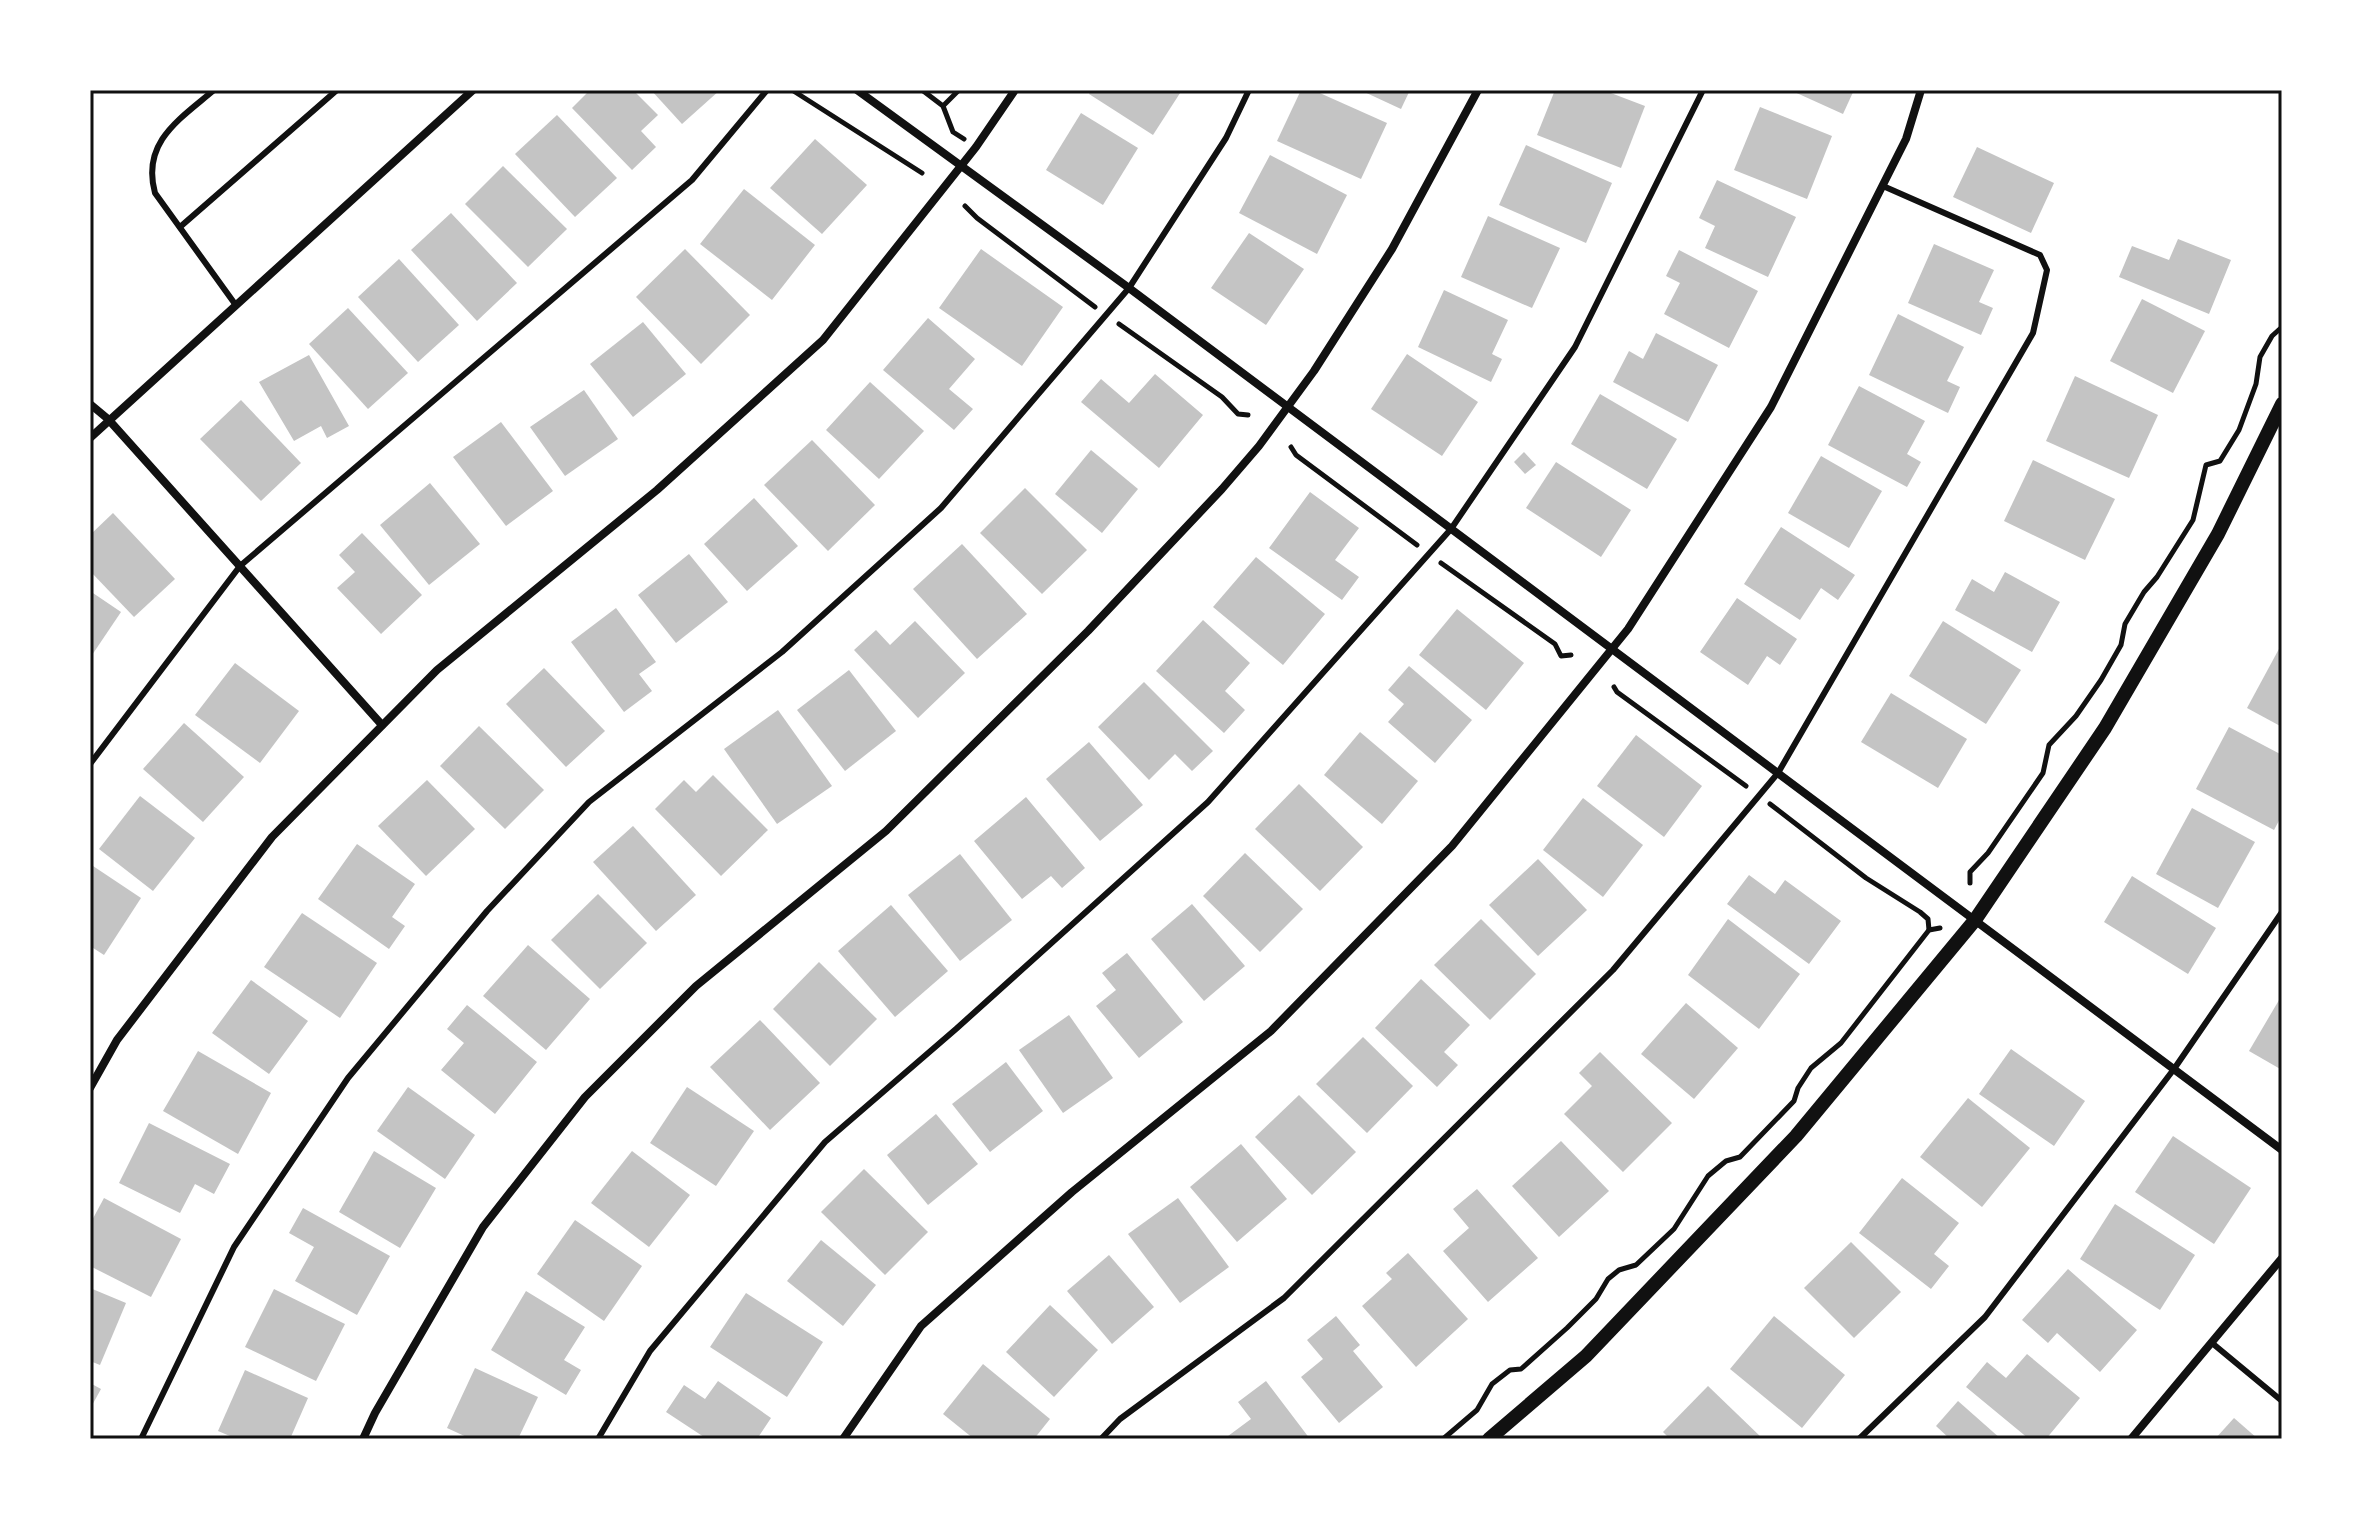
<svg xmlns="http://www.w3.org/2000/svg" width="2372" height="1529" font-family="'Asap Condensed',sans-serif">
<style>
.building{fill:#c4c4c4}
.lines{fill:none;stroke-linecap:round;stroke-linejoin:round}
.path{stroke:#111;stroke-width:5}
.service{stroke:#111;stroke-width:6}
.minor{stroke:#111;stroke-width:8}
.tertiary{stroke:#111;stroke-width:14}
.neatline{fill:none;stroke:#111;stroke-width:3}
</style>
<rect width="100%" height="100%" fill="#fff"/>
<g class="building">
<polygon points="590,90 633,90 658,115 641,131 656,147 632,170 572,108"/>
<polygon points="651,90 720,90 682,124"/>
<polygon points="1091,90 1182,90 1153,135 1089,94"/>
<polygon points="1301,90 1313,90 1387,123 1361,179 1277,141"/>
<polygon points="1360,90 1410,90 1401,109"/>
<polygon points="1555,90 1603,90 1645,106 1621,168 1537,135"/>
<polygon points="1790,90 1854,90 1843,114"/>
<polygon points="1760,107 1832,136 1807,199 1734,170"/>
<polygon points="1081,113 1138,148 1103,205 1046,170"/>
<polygon points="557,115 617,178 575,217 515,154"/>
<polygon points="815,139 867,185 822,234 770,188"/>
<polygon points="1526,145 1612,183 1586,243 1499,205"/>
<polygon points="1977,147 2054,183 2031,233 1953,197"/>
<polygon points="1270,155 1347,195 1317,254 1239,213"/>
<polygon points="503,166 567,229 528,267 465,204"/>
<polygon points="1717,180 1796,217 1768,277 1705,248 1715,226 1699,218"/>
<polygon points="744,189 815,245 772,300 700,244"/>
<polygon points="451,213 517,283 477,321 411,250"/>
<polygon points="1488,216 1560,248 1532,308 1461,277"/>
<polygon points="1249,233 1304,269 1266,325 1211,288"/>
<polygon points="2178,239 2231,260 2209,314 2119,277 2132,246 2169,260"/>
<polygon points="1934,244 1994,270 1979,302 1993,308 1981,335 1908,303"/>
<polygon points="685,249 750,315 701,364 636,297"/>
<polygon points="981,249 1063,307 1022,366 939,308"/>
<polygon points="1679,250 1758,291 1729,348 1664,314 1680,283 1666,276"/>
<polygon points="399,259 459,325 418,362 358,297"/>
<polygon points="1444,290 1508,320 1492,354 1502,359 1491,382 1418,347"/>
<polygon points="2142,299 2205,331 2173,393 2110,361"/>
<polygon points="348,308 408,373 368,409 309,344"/>
<polygon points="1898,314 1964,347 1947,381 1960,387 1948,413 1869,375"/>
<polygon points="928,318 975,359 949,389 973,409 954,430 883,370"/>
<polygon points="643,322 686,374 633,417 590,364"/>
<polygon points="1656,333 1718,365 1688,422 1613,382 1629,351 1643,359"/>
<polygon points="1407,354 1478,402 1442,456 1371,409"/>
<polygon points="309,355 349,426 327,438 321,426 294,441 259,382"/>
<polygon points="1155,374 1203,415 1159,468 1081,402 1101,379 1129,403"/>
<polygon points="2075,376 2158,415 2129,478 2046,441"/>
<polygon points="870,382 924,431 879,479 826,430"/>
<polygon points="1859,386 1925,421 1907,454 1921,462 1907,487 1828,445"/>
<polygon points="584,390 618,439 565,476 530,427"/>
<polygon points="1600,394 1677,439 1647,489 1571,444"/>
<polygon points="241,400 301,463 261,501 200,439"/>
<polygon points="501,422 553,491 506,526 453,457"/>
<polygon points="812,440 875,505 828,551 764,485"/>
<polygon points="1091,450 1138,489 1102,533 1055,494"/>
<polygon points="1524,452 1536,465 1525,474 1514,462"/>
<polygon points="1821,456 1882,491 1849,548 1788,513"/>
<polygon points="2033,460 2115,499 2085,560 2004,521"/>
<polygon points="1556,462 1631,510 1601,557 1526,508"/>
<polygon points="430,483 480,544 429,585 380,525"/>
<polygon points="1025,488 1087,550 1042,594 980,533"/>
<polygon points="1310,492 1359,528 1335,560 1359,577 1342,600 1269,548"/>
<polygon points="754,498 798,546 747,591 704,544"/>
<polygon points="113,513 175,579 134,617 90,571 90,535"/>
<polygon points="1781,527 1855,575 1838,600 1821,588 1800,620 1744,584"/>
<polygon points="362,533 422,595 381,634 337,588 355,572 339,555"/>
<polygon points="962,544 1027,614 977,659 913,589"/>
<polygon points="689,554 728,602 676,643 638,595"/>
<polygon points="1256,557 1325,614 1283,665 1213,607"/>
<polygon points="2005,572 2060,602 2032,652 1955,610 1972,579 1994,592"/>
<polygon points="90,591 121,612 90,658"/>
<polygon points="1737,598 1797,639 1780,665 1767,656 1748,685 1700,652"/>
<polygon points="616,608 656,662 639,674 652,691 624,712 571,642"/>
<polygon points="1457,609 1524,663 1486,710 1419,655"/>
<polygon points="1203,620 1250,663 1225,691 1245,710 1224,733 1156,671"/>
<polygon points="915,621 965,673 918,718 854,650 876,630 890,645"/>
<polygon points="1943,621 2021,670 1986,724 1909,676"/>
<polygon points="2280,647 2282,648 2282,727 2247,708"/>
<polygon points="235,663 299,711 260,763 195,715"/>
<polygon points="1409,666 1472,720 1435,763 1388,722 1404,704 1388,690"/>
<polygon points="544,668 605,731 566,767 506,704"/>
<polygon points="849,670 896,731 845,771 797,710"/>
<polygon points="1144,682 1213,751 1192,771 1175,754 1149,780 1098,727"/>
<polygon points="1891,693 1967,739 1938,788 1861,742"/>
<polygon points="778,710 832,786 777,824 724,749"/>
<polygon points="184,723 244,777 203,822 143,769"/>
<polygon points="479,726 544,790 505,829 440,766"/>
<polygon points="2229,727 2282,755 2282,815 2274,830 2196,789"/>
<polygon points="1360,732 1418,781 1382,824 1324,775"/>
<polygon points="1636,735 1702,786 1664,837 1597,786"/>
<polygon points="1089,742 1143,805 1100,841 1046,779"/>
<polygon points="713,775 768,830 721,876 655,809 684,780 696,792"/>
<polygon points="427,780 475,829 426,876 378,826"/>
<polygon points="1299,784 1363,847 1320,891 1255,829"/>
<polygon points="140,796 195,838 153,891 99,849"/>
<polygon points="1026,797 1085,868 1062,888 1051,876 1022,899 974,841"/>
<polygon points="1583,798 1643,845 1603,897 1543,850"/>
<polygon points="2192,808 2255,842 2218,908 2156,874"/>
<polygon points="633,826 696,895 656,931 593,862"/>
<polygon points="357,844 415,884 392,917 405,926 389,949 318,899"/>
<polygon points="1245,853 1303,909 1260,952 1203,896"/>
<polygon points="960,854 1012,920 960,961 908,895"/>
<polygon points="1538,859 1587,910 1538,956 1489,905"/>
<polygon points="90,864 141,898 104,955 90,946"/>
<polygon points="1749,875 1775,894 1785,880 1841,921 1809,964 1727,904"/>
<polygon points="2132,876 2216,928 2188,974 2104,922"/>
<polygon points="598,894 647,943 600,989 551,940"/>
<polygon points="1192,904 1245,966 1204,1001 1151,939"/>
<polygon points="891,905 948,971 895,1017 838,951"/>
<polygon points="302,913 377,963 340,1018 264,967"/>
<polygon points="1481,919 1536,974 1490,1020 1434,965"/>
<polygon points="1728,919 1800,974 1759,1029 1688,975"/>
<polygon points="528,945 590,999 546,1050 483,996"/>
<polygon points="1127,953 1183,1022 1139,1058 1096,1006 1116,990 1102,973"/>
<polygon points="819,962 877,1019 830,1066 773,1009"/>
<polygon points="1421,979 1470,1025 1444,1052 1458,1065 1437,1087 1375,1028"/>
<polygon points="251,980 308,1021 269,1074 212,1033"/>
<polygon points="2282,995 2282,1070 2249,1051"/>
<polygon points="1686,1003 1738,1048 1694,1099 1641,1054"/>
<polygon points="467,1005 537,1062 495,1114 441,1070 464,1043 447,1029"/>
<polygon points="1069,1015 1113,1078 1063,1113 1019,1050"/>
<polygon points="760,1020 820,1083 770,1130 710,1067"/>
<polygon points="1363,1037 1413,1086 1367,1133 1316,1084"/>
<polygon points="2011,1049 2085,1101 2054,1146 1979,1094"/>
<polygon points="198,1051 271,1093 238,1154 163,1111"/>
<polygon points="1600,1052 1672,1123 1623,1172 1564,1114 1592,1086 1579,1073"/>
<polygon points="1006,1062 1043,1111 990,1152 952,1104"/>
<polygon points="408,1087 475,1135 445,1179 377,1131"/>
<polygon points="687,1087 754,1131 716,1186 650,1143"/>
<polygon points="1299,1095 1356,1152 1312,1195 1255,1137"/>
<polygon points="1968,1098 2030,1148 1982,1207 1920,1157"/>
<polygon points="936,1114 978,1164 928,1205 887,1155"/>
<polygon points="149,1123 230,1164 214,1194 195,1184 180,1213 119,1183"/>
<polygon points="2173,1136 2251,1188 2214,1244 2135,1192"/>
<polygon points="1561,1141 1609,1191 1559,1237 1512,1186"/>
<polygon points="1241,1144 1287,1199 1237,1242 1190,1187"/>
<polygon points="374,1151 436,1188 400,1248 339,1212"/>
<polygon points="632,1151 690,1195 649,1247 591,1203"/>
<polygon points="864,1169 928,1232 885,1275 821,1212"/>
<polygon points="1902,1178 1959,1223 1934,1254 1949,1266 1931,1289 1859,1233"/>
<polygon points="1477,1189 1538,1258 1488,1302 1443,1251 1469,1228 1453,1209"/>
<polygon points="104,1198 181,1239 151,1297 90,1266 90,1224"/>
<polygon points="1178,1198 1229,1267 1180,1303 1128,1234"/>
<polygon points="2115,1204 2195,1255 2160,1310 2080,1259"/>
<polygon points="303,1208 390,1256 357,1315 295,1281 314,1247 289,1233"/>
<polygon points="575,1220 642,1266 604,1321 537,1274"/>
<polygon points="821,1240 876,1285 843,1326 787,1281"/>
<polygon points="1851,1242 1901,1292 1854,1338 1804,1288"/>
<polygon points="1408,1253 1468,1319 1416,1367 1362,1306 1392,1279 1386,1273"/>
<polygon points="1109,1255 1154,1307 1112,1344 1067,1291"/>
<polygon points="2068,1269 2137,1330 2100,1372 2057,1333 2048,1343 2022,1320"/>
<polygon points="90,1288 126,1303 100,1365 90,1361"/>
<polygon points="274,1289 345,1324 316,1381 245,1347"/>
<polygon points="526,1291 585,1327 564,1360 581,1370 566,1395 491,1350"/>
<polygon points="746,1293 823,1342 787,1397 710,1347"/>
<polygon points="1050,1305 1098,1350 1054,1397 1006,1352"/>
<polygon points="1336,1316 1360,1345 1353,1351 1383,1387 1339,1423 1301,1377 1323,1359 1307,1340"/>
<polygon points="1774,1316 1845,1375 1802,1428 1730,1369"/>
<polygon points="2027,1354 2080,1398 2046,1439 2029,1439 1966,1387 1987,1362 2006,1378"/>
<polygon points="983,1364 1050,1419 1034,1439 974,1439 943,1414"/>
<polygon points="475,1368 538,1397 518,1439 471,1439 447,1428"/>
<polygon points="245,1370 308,1398 290,1439 237,1439 218,1431"/>
<polygon points="718,1381 771,1418 757,1439 707,1439 666,1412 684,1385 705,1399"/>
<polygon points="1266,1381 1310,1439 1224,1439 1251,1419 1238,1402"/>
<polygon points="90,1383 101,1389 90,1409"/>
<polygon points="1708,1386 1763,1439 1670,1439 1663,1432"/>
<polygon points="1958,1401 2001,1439 1950,1439 1936,1426"/>
<polygon points="2234,1418 2258,1439 2215,1439"/>
</g>
<g class="lines">
<g class="path">
<polyline points="792,90 922,173"/>
<polyline points="922,90 943,106 953,132 964,139"/>
<polyline points="943,106 959,90"/>
<polyline points="965,206 977,218 1095,307"/>
<polyline points="1119,324 1222,397 1238,414 1248,415"/>
<polyline points="1291,447 1296,455 1417,545"/>
<polyline points="1441,563 1555,644 1561,656 1571,655"/>
<polyline points="1614,687 1617,692 1746,786"/>
<polyline points="1770,804 1866,878 1920,912 1928,919 1929,930"/>
<polyline points="1970,883 1970,872 1988,853 2043,773 2049,745 2076,716 2101,680 2121,645 2125,624 2144,592 2157,577 2193,520 2206,465 2220,461 2239,430 2256,384 2260,357 2272,336 2282,327"/>
<polyline points="1443,1439 1477,1410 1492,1384 1510,1370 1521,1369 1567,1328 1596,1299 1608,1279 1619,1270 1636,1265 1674,1229 1708,1176 1726,1161 1740,1157 1794,1101 1798,1088 1811,1068 1841,1043 1929,930 1940,928"/>
</g>
<g class="service">
<path d="M214 90C180 119 141 142 155 193L235 304"/>
<polyline points="180,227 337,90"/>
<polyline points="90,764 240,566 692,180 767,90"/>
<polyline points="2212,1343 2282,1401"/>
<polyline points="141,1439 234,1247 348,1078 487,911 589,802 782,652 941,508 1129,288 1226,138 1249,90"/>
<polyline points="598,1439 650,1351 825,1142 956,1029 1208,802 1451,529 1575,347 1703,90"/>
<polyline points="1101,1439 1120,1419 1284,1298 1613,970 1778,773 2033,333 2047,270 2040,255 1883,186"/>
<polyline points="1859,1439 1985,1317 2174,1069 2282,912"/>
</g>
<g class="minor">
<polyline points="857,90 1129,288 2282,1150"/>
<polyline points="90,404 108,419 382,725"/>
<polyline points="90,438 473,90"/>
<polyline points="90,1088 117,1040 272,837 437,670 657,490 823,340 976,147 1015,90"/>
<polyline points="363,1439 375,1413 483,1227 585,1097 696,986 886,831 1088,631 1222,489 1259,446 1314,371 1392,249 1478,90"/>
<polyline points="843,1439 921,1326 1072,1192 1271,1031 1452,846 1628,629 1771,407 1906,139 1921,90"/>
<polyline points="2131,1439 2282,1258"/>
</g>
<polyline class="tertiary" points="1489,1439 1586,1356 1796,1136 1975,920 2105,728 2218,534 2282,404"/>
</g>
<rect width="2372" height="1529" fill="none" stroke="#ffffff" stroke-width="184"/>
<rect x="92" y="92" width="2188" height="1345" class="neatline"/>
</svg>
